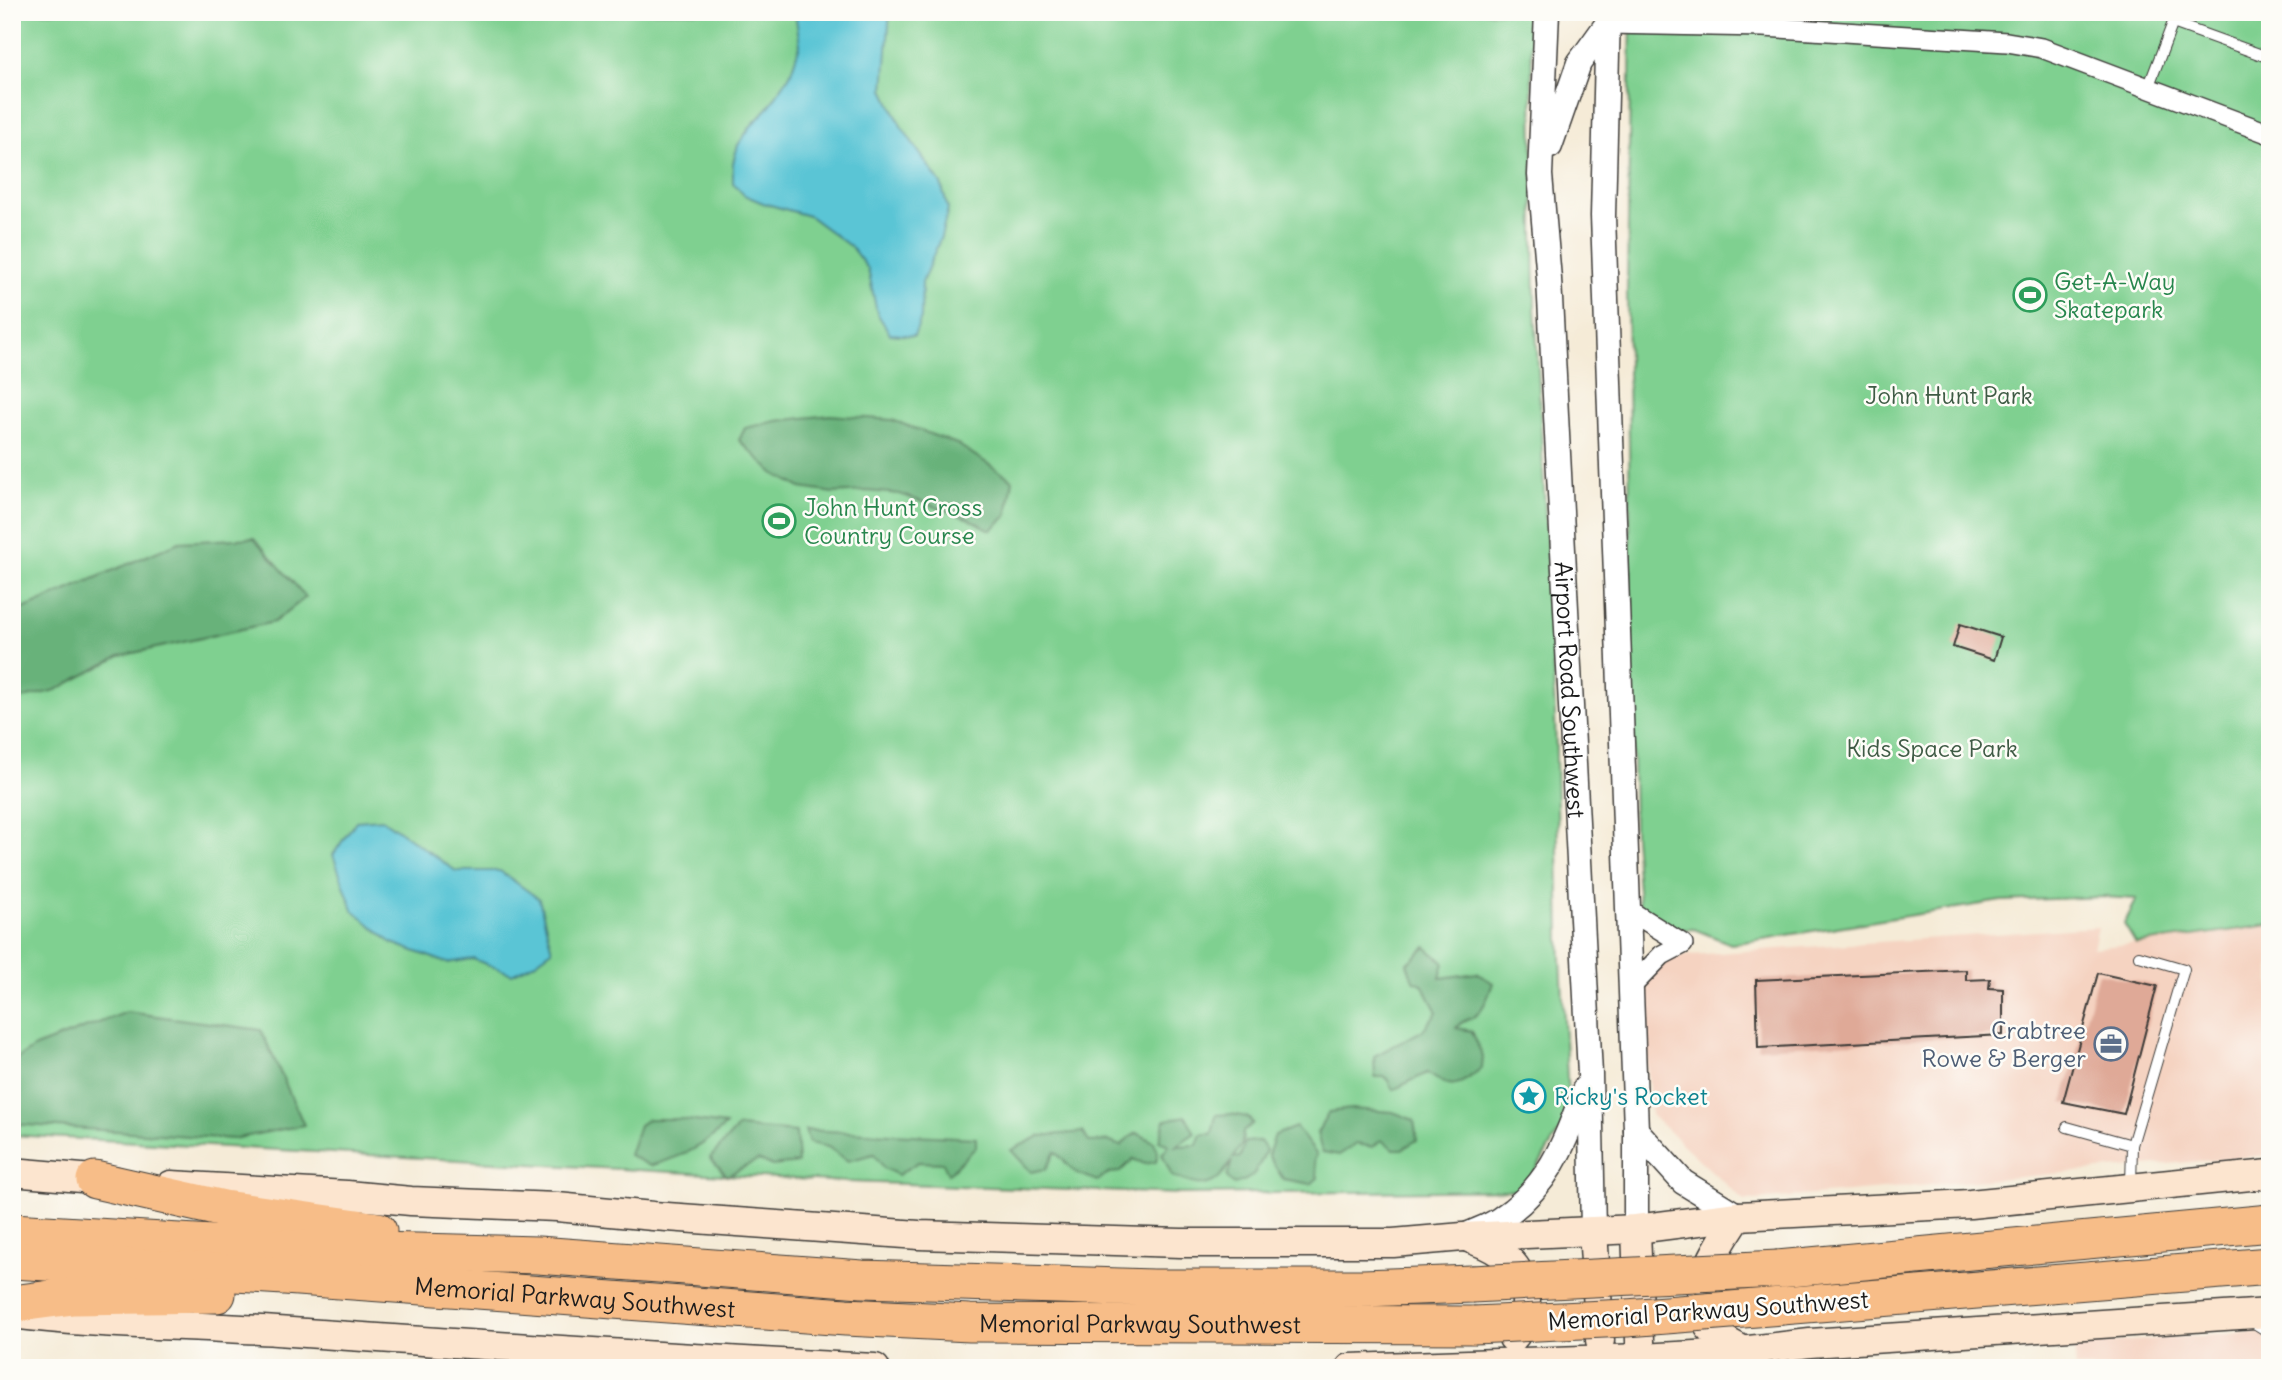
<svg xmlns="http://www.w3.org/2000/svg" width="2282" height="1380" font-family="Delius,sans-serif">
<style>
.built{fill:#f5d3c1}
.green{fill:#7fd090;stroke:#4e7656;stroke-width:2}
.forest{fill:#67b27a;stroke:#42674b;stroke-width:2}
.water{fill:#5ac5d5;stroke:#3b7078;stroke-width:2}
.building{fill:#dfa997}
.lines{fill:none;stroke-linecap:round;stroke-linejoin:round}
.service-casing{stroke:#3d3b38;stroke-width:12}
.minor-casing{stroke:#3d3b38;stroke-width:22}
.tertiary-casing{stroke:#3d3b38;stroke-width:27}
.secondary-casing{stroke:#3d3b38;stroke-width:31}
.motorway-casing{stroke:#3d3b38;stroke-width:39}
.service{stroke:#fff;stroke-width:10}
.minor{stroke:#fff;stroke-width:19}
.tertiary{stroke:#fff;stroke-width:24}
.secondary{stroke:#fce5cf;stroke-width:28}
.motorway{stroke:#f7bd88;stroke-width:37}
.motorway-bridge-casing{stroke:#3d3b38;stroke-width:39;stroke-linecap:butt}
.motorway-bridge{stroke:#f7bd88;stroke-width:37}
.labels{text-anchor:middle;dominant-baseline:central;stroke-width:5;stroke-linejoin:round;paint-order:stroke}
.leisure-label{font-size:24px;fill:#27864d;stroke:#fdfcf7;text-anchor:start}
.park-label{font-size:24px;fill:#3f5b45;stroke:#fdfcf7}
.street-label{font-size:24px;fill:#1c1c1c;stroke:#fdfcf7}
.service-label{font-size:24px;fill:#4e5e75;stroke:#fdfcf7;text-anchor:end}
.culture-label{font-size:24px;fill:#0d838f;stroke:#fdfcf7;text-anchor:start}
</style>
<rect width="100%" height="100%" fill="#fdfcf7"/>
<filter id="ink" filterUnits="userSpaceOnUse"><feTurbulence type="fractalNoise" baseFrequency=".0143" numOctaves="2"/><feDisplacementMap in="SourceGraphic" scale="14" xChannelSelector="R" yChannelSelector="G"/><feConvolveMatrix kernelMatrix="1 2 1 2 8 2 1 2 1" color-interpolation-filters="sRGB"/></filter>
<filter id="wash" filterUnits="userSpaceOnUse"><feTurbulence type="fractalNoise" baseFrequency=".00686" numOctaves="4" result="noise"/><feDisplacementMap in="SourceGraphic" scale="28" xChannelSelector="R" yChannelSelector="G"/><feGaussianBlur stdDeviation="1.57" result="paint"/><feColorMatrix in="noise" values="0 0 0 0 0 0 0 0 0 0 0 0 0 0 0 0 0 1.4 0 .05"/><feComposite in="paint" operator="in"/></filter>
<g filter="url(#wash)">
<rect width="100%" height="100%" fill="#f5ebd7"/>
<g class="built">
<polygon points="2270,925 2270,1155 1744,1201 1651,1115 1642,994 1652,970 1675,956 2098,927 2093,948 2216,934"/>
<polygon points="2270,1331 2270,1368 2076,1368 2074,1345"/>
</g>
<g class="green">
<polygon points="12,12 1531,12 1535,306 1555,713 1560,939 1568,1098 1566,1121 1523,1190 1181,1194 848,1182 12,1135"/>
<polygon points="1631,12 2270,12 2270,925 2136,944 2124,924 2137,899 2103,897 2001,901 1731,944 1694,929 1673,930 1653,922 1639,904 1634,837 1627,290"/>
</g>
<g class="forest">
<polygon points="830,415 892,420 957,444 1013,480 1007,516 991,530 967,518 900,494 866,491 833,493 801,488 773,473 739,440 745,428 776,421"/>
<polygon points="254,538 306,597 274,622 120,656 56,690 12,701 12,612 21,610 179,542"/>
<path d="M1426 947 1444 963 1440 978 1477 973 1493 983C1489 994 1485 1007 1476 1015 1469 1021 1461 1020 1456 1028L1472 1031 1483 1057 1482 1068C1458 1086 1454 1092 1427 1073L1393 1090 1386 1077H1375L1374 1056 1422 1031 1437 1012 1422 984 1413 980 1407 964Z"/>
<polygon points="127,1012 261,1030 304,1125 233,1139 12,1124 12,1062 35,1047"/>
<polygon points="1351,1109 1393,1112 1414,1120 1417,1140 1402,1149 1394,1149 1381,1140 1373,1147 1356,1144 1339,1155 1322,1152 1317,1133 1329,1112"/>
<path d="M1231 1114 1247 1117 1253 1123 1243 1132 1242 1144 1233 1158 1240 1157 1245 1142 1260 1141 1266 1150C1258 1169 1255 1180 1233 1184L1227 1177 1232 1161C1212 1191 1204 1188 1172 1176L1162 1154 1169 1145 1159 1141 1165 1120 1186 1116 1195 1133 1176 1146 1197 1145 1201 1134H1212L1216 1115Z"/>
<path d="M648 1119H680L726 1125C702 1148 683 1156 650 1166L629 1155 639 1125Z"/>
<polygon points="738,1127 796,1132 798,1163 772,1166 758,1160 727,1176 710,1158"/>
<polygon points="1296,1127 1317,1155 1314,1159 1318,1178 1311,1184 1283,1179 1268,1155 1275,1135"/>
<polygon points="805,1130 976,1138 976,1147 948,1174 943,1163 918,1162 898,1175 884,1168 874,1154 848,1161 828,1147 809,1143"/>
<polygon points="1083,1132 1089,1142 1108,1141 1121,1146 1127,1139 1137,1133 1154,1142 1158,1153 1156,1162 1145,1164 1133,1159 1120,1172 1110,1173 1097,1181 1076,1173 1055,1152 1046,1169 1031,1172 1011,1150 1040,1136"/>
</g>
<g class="water">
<polygon points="795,12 890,12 884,89 901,126 941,184 948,209 941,237 922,282 921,318 914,336 890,334 877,313 868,269 851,247 809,216 763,203 744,195 733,183 733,163 738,145 751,126 768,108 790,75 800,45"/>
<polygon points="382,819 456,871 500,871 539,899 552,950 533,964 512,974 473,959 447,963 392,943 353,910 333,855 356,821"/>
</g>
<g id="blocks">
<g class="building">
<polygon points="1960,624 2001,637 1994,660 1953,647"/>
<polygon points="1966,970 1966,980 1990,979 1989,988 2003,989 2003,1035 1758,1048 1756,980"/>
<polygon points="2098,973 2157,986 2124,1114 2063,1102"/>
</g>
</g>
</g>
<g filter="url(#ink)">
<use href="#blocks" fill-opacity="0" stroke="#3d3b38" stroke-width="2"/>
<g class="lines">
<defs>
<g id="service">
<polyline points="2173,23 2270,58"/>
<polyline points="2148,88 2177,12"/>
<polyline points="2067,1127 2132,1145"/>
<polyline points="2131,1185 2132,1145 2184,969 2139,956"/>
<polyline points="2251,1321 2270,1333"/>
<polyline points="2265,1368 2270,1367"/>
</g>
<g id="minor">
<polyline points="1607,24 1763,27 2007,42 2042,48 2270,134"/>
<polyline points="1627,909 1683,944 1662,955 1631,987"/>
</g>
<g id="tertiary">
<path id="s1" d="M1547 12 1540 175 1549 279 1590 1074 1593 1231"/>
<polyline points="1608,12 1603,216 1636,1130 1636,1229"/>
<polyline points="1550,146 1579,63 1607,24"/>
<polyline points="1636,1130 1683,1182 1738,1216"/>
<path d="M1465 1236C1477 1230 1490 1226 1500 1219 1550 1186 1565 1142 1585 1088"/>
</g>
<g id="secondary">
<polyline points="12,1172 116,1181"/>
<polyline points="171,1185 347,1195 411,1201 557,1207 653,1216 919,1235 1181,1243 1393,1243 1463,1237 1636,1229 1738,1216 1970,1204 2270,1174"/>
<path d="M1738 1216C1720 1243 1690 1287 1705 1320 1710 1334 1730 1343 1742 1350"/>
<polyline points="1636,1229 1641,1368"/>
<polyline points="1593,1231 1600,1340"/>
<path d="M1471 1239C1502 1250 1526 1266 1526 1302 1526 1316 1523 1327 1513 1338"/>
<path d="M12 1314C100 1325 189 1325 277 1331 476 1345 675 1358 875 1368"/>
<polyline points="1350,1368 1641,1358 1713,1354 1810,1343 2270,1313"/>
</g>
<g id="motorway">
<polyline points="95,1180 224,1209 378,1231"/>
<polyline points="12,1232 296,1249 538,1255 862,1279 1153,1288 1363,1288 1472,1284"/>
<path id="s2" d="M12 1260 284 1276 846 1317 970 1323 1474 1325"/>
<polyline points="1778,1269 2270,1223"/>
<polyline points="12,1304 73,1296 217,1294"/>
<polyline points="1782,1306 2270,1266"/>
</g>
</defs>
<use href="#service" class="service-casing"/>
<use href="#minor" class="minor-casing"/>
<use href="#tertiary" class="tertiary-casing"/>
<use href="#secondary" class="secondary-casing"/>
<use href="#motorway" class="motorway-casing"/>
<use href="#service" class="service"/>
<use href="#minor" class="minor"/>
<use href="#tertiary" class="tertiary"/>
<use href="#secondary" class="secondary"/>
<use href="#motorway" class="motorway"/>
<defs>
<g id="motorway-bridge">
<polyline points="1472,1284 1778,1269"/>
<polyline points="1474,1325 1627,1318 1782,1306"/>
</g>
</defs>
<use href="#motorway-bridge" class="motorway-bridge-casing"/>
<use href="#motorway-bridge" class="motorway-bridge"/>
</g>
</g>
<defs>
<symbol id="stadium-ring" viewBox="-11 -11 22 22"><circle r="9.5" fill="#fdfcf7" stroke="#2e9e5b" stroke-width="1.5"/><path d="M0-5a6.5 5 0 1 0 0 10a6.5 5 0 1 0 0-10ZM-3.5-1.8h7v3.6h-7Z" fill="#2e9e5b"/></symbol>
<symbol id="office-ring" viewBox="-11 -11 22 22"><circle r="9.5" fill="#fdfcf7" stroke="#5c6f8a" stroke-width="1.5"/><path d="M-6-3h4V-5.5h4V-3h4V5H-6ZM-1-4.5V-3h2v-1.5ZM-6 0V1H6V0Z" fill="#5c6f8a"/></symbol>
<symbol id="sight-ring" viewBox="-11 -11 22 22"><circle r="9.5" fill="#fdfcf7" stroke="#0f9aa8" stroke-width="1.5"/><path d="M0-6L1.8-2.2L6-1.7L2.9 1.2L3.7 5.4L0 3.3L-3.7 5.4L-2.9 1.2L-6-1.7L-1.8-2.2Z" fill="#0f9aa8"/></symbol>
</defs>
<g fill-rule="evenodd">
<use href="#stadium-ring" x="2011" y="276" width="38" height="38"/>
<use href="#stadium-ring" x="760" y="502" width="38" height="38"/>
<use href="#office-ring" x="2092" y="1025" width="38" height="38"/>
<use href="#sight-ring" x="1510" y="1077" width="38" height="38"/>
</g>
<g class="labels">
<g class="leisure-label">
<text x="2054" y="281">Get-A-Way<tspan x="2054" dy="28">Skatepark</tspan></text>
<text x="804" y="507">John Hunt Cross<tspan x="804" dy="28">Country Course</tspan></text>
</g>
<g class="park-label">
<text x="1949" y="395">John Hunt Park</text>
<text x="1932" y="748">Kids Space Park</text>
</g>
<g class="street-label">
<text stroke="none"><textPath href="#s1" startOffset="679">Airport Road Southwest</textPath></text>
<text stroke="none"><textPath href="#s2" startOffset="564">Memorial Parkway Southwest</textPath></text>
<text transform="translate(1708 1310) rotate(-4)">Memorial Parkway Southwest</text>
<text stroke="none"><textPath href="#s2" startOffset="1130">Memorial Parkway Southwest</textPath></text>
</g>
<g class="service-label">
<text x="2086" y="1030">Crabtree<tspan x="2086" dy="28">Rowe &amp; Berger</tspan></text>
</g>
<g class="culture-label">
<text x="1554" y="1096">Ricky's Rocket</text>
</g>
</g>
<rect width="2282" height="1380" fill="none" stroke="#fdfcf7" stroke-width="42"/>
</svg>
